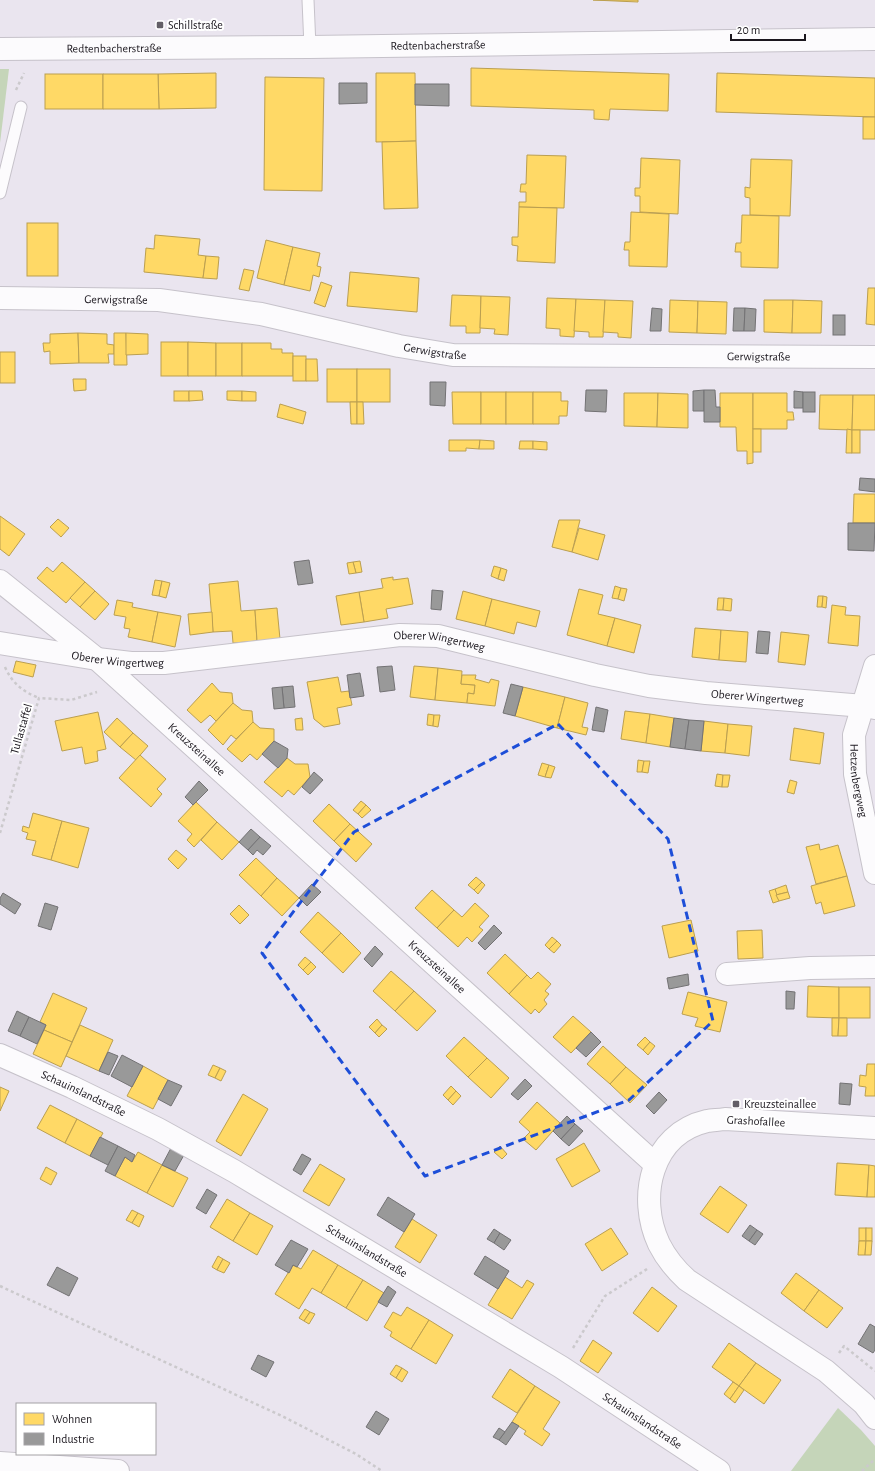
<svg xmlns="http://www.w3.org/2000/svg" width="875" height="1471" font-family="'Alegreya Sans',sans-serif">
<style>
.green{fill:#c5d5b9}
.homes{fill:#ffd966;stroke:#bb9f50}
.industry{fill:#999;stroke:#737274}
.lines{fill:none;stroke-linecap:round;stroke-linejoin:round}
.service-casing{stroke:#c6c2ca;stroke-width:13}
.minor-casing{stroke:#c6c2ca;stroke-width:24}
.tertiary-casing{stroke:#c6c2ca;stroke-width:24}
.path{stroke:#cbc9cc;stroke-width:2.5;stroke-dasharray:3 3;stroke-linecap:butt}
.service{stroke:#fcfbfd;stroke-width:11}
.minor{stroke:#fcfbfd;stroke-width:22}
.tertiary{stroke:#fcfbfd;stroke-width:22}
.marked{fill:none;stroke:#1d4ed8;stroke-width:3;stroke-dasharray:8 5;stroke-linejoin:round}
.poi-dot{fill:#635f67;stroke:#fff;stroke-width:1.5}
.labels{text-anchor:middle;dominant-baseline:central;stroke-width:4;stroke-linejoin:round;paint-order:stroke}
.poi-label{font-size:12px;fill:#1b171e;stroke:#fff;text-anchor:start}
.street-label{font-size:12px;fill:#1b171e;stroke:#fff}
</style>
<rect width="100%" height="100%" fill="#eae5ef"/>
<g class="green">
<polygon points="0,69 9,69 0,143"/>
<polygon points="838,1408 861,1430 875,1446 875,1471 791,1471"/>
</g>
<g class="homes">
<polygon points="593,0 638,0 638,2"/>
<polygon points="471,68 669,74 668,111 610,109 609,120 594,119 594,110 471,106"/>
<polygon points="216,73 216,108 159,109 158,74"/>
<polygon points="376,73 415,73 416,141 376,142"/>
<polygon points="717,73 875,78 875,117 716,112"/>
<rect x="45" y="74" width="58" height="35"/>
<polygon points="103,74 158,74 159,109 103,109"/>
<polygon points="265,77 324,78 322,191 264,190"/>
<rect x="863" y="117" width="12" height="22"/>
<polygon points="416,141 418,208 384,209 382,142"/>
<polygon points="527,155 566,156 564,208 519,207 519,202 526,202 526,192 520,192 521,184 526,184"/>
<polygon points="641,158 680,160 678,214 640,212 640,196 635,196 635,188 640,188"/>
<polygon points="751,159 792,160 790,216 750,215 750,198 745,197 745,187 750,188"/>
<polygon points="519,207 557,208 555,263 517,261 518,246 512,245 512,237 518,237"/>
<polygon points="631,212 669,214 667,267 629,266 629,250 624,250 625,242 630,242"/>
<polygon points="742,215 779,216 778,268 741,267 741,252 735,252 736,243 741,243"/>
<rect x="27" y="223" width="31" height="53"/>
<polygon points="155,235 200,239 198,255 206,256 203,278 144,272 146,248 154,249"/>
<polygon points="266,240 293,247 284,285 257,278"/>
<polygon points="293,247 320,253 317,266 321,267 319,277 313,275 310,291 284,285"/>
<polygon points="206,256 219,257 217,279 203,278"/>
<polygon points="244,269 254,271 249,291 239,289"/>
<polygon points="350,272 419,278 417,312 347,306"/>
<polygon points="321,282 332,286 325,307 314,303"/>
<polygon points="868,288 875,288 875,325 866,324"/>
<polygon points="452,295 481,296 480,333 466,333 466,326 450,326"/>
<polygon points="481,296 510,297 508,335 494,334 495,329 480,328"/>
<polygon points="547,298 576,299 574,337 560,336 560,329 546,328"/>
<polygon points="576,299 605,300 603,337 589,337 589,332 574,331"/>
<polygon points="605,300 633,301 631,338 618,337 618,333 603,332"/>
<polygon points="670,300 698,301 697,333 669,332"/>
<polygon points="764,300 793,300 792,333 764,332"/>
<polygon points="793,300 822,301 821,333 792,333"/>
<polygon points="698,301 727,302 726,334 697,333"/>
<polygon points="78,333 79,363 50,364 50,351 44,352 43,343 50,343 50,334"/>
<polygon points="78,333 107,334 107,344 114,345 114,354 108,354 109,363 79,363"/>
<polygon points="114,333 126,333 127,365 114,365"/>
<polygon points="126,333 148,334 148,354 126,355"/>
<rect x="161" y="342" width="27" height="34"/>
<polygon points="188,342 216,343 216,376 188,376"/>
<rect x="216" y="343" width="26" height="33"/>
<polygon points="242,343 271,343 271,349 282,349 282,353 293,353 293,376 242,376"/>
<rect x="0" y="352" width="15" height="31"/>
<rect x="293" y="356" width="13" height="25"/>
<polygon points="306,359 317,359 318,381 306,381"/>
<rect x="327" y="369" width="30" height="33"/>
<rect x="357" y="369" width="33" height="33"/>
<polygon points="73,379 86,379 86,390 74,391"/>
<rect x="174" y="391" width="15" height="10"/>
<polygon points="189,391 202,391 203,400 189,401"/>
<polygon points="227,391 242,391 242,401 227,400"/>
<polygon points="242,391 256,392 256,401 242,401"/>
<polygon points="452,392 481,392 481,424 453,424"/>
<rect x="481" y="392" width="25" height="32"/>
<rect x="506" y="392" width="27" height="32"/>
<polygon points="533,392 561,392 561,401 568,401 567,416 559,416 559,424 533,424"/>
<polygon points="624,393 658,393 657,427 624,426"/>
<polygon points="658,393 688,394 688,428 657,427"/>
<polygon points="720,393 753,393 753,463 747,464 747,451 737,451 736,427 720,427"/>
<polygon points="753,393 787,393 787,412 793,412 794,420 787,420 787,429 753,429"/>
<polygon points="820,395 853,395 852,430 819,429"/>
<polygon points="853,395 875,395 875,430 852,430"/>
<polygon points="350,402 357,402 357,424 351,424"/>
<polygon points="357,402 363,402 364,424 357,424"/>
<polygon points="280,404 306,412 303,424 277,417"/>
<rect x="753" y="429" width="8" height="23"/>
<polygon points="847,429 852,430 852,453 846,453"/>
<rect x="852" y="430" width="8" height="23"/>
<polygon points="449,440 480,440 479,449 466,448 466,451 449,451"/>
<polygon points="480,440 494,441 494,449 479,449"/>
<polygon points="520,441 533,441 533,449 519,449"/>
<polygon points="533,441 547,442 547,450 533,449"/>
<polygon points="854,494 875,494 875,523 853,523"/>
<polygon points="0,516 25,534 9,556 0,549"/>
<polygon points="58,519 69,528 61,537 50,527"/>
<polygon points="559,520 580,520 572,552 552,547"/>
<polygon points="579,528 605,535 598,560 572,552"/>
<polygon points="360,561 362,572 356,573 353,562"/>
<polygon points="62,562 85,582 66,603 37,578 47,567 53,572"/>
<polygon points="353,562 356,573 349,574 347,563"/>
<polygon points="494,566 501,568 498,579 491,576"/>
<polygon points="501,568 507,570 504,581 498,579"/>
<polygon points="393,577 393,580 408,578 413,604 386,609 388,618 364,622 359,592 383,588 381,579"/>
<polygon points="155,580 162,581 159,596 152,595"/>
<polygon points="162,581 170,583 166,598 159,596"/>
<polygon points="238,581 241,611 255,610 257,641 233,643 232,631 213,632 209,584"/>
<polygon points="85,582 95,591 80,607 70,598"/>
<polygon points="615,586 621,588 618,599 612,598"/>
<polygon points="621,588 627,589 624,601 618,599"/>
<polygon points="579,589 603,595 598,614 615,618 607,646 567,635"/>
<polygon points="95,591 109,604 95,620 80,607"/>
<polygon points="463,591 492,599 485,626 456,619"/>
<polygon points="359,592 364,622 341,625 336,596"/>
<polygon points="818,596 823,596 822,607 817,607"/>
<polygon points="823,596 827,597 826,608 822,607"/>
<polygon points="718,598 724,598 723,610 717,610"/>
<polygon points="724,598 732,599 731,611 723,610"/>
<polygon points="492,599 540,611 536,627 517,622 514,634 485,626"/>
<polygon points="117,600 133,603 132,607 158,612 152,642 128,637 130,629 124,628 126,617 114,615"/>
<polygon points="832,605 846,607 845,615 860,616 858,646 828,643"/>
<polygon points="277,608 280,639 257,641 255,610"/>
<polygon points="158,612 181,616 175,647 152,642"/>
<polygon points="212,612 213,632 190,635 188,614"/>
<polygon points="615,618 641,625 634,653 607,646"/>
<polygon points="695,628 721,630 719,660 692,657"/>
<polygon points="721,630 748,632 746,662 719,660"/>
<polygon points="781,632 809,635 805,665 778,662"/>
<polygon points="16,661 36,665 33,677 13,672"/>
<polygon points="414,666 438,668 435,700 410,697"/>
<polygon points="438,668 462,671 461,684 475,685 474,694 468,693 467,703 435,700"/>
<polygon points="462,675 476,675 475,679 489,683 491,679 499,681 495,706 467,703 468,693 474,694 475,685 461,684"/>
<polygon points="338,677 341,692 349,691 352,705 337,708 340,724 324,727 314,719 307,682"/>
<polygon points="212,683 220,692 232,693 233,703 216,721 210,715 201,723 187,710"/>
<polygon points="523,687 565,697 557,728 515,716"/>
<polygon points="565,697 588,703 582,727 588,728 586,735 557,728"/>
<polygon points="233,703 242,710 252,711 253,722 236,739 231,735 223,745 208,730"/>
<polygon points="625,711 650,714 646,743 621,739"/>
<polygon points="98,712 106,749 97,751 98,761 85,764 82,747 62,751 55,721"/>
<polygon points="428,714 434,715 433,726 427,725"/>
<polygon points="650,714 674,718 670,747 646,743"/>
<polygon points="434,715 440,715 438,727 433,726"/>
<polygon points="117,718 133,733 120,747 104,732"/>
<polygon points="302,718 303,730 296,730 295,719"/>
<polygon points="704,721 728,724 725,753 701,751"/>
<polygon points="253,722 260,728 274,729 274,741 257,760 250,754 242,762 227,749"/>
<polygon points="728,724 752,726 749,756 725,753"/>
<polygon points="794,728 824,733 820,764 790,760"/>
<polygon points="133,733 148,746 136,760 120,747"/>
<polygon points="140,755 166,779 157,789 162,794 151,807 119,778"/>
<polygon points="287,758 295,764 308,764 310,777 294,795 288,790 282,797 264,782"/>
<polygon points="638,760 644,761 642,772 637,772"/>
<polygon points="644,761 650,761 648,773 642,772"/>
<polygon points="542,763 549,765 545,777 538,775"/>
<polygon points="549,765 555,767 551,778 545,777"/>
<polygon points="717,774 723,775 722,787 715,786"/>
<polygon points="723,775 730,775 728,787 722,787"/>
<polygon points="790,780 797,782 794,794 787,792"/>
<polygon points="361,801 366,805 358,814 353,810"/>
<polygon points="196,802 217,822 194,847 187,840 192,834 178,821"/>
<polygon points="329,804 350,824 334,841 313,821"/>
<polygon points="366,805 371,810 362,818 358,814"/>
<polygon points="33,813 62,821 51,860 32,855 36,841 26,839 28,833 22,831 23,826 29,828"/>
<polygon points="62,821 89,828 78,868 51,860"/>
<polygon points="217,822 239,842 222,860 201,840"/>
<polygon points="350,824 372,844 356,862 334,841"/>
<polygon points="819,844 820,850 838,845 847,876 816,884 806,847"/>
<polygon points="176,850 187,859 178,869 168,859"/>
<polygon points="256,858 277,878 261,896 239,875"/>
<polygon points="847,876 855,906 824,914 821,902 816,904 811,886"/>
<polygon points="476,877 482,882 474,890 468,885"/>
<polygon points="277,878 299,898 282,916 261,896"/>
<polygon points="482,882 485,885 478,894 474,890"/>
<polygon points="786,885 788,892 776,895 775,889"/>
<polygon points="775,889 779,901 773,903 769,891"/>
<polygon points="432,890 454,910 437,928 415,908"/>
<polygon points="788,892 790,898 779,901 776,895"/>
<polygon points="475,903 489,916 479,927 483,930 472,942 467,937 458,947 437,928 454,910 462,917"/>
<polygon points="239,905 249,915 240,924 230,914"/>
<polygon points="318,912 341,933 322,953 300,932"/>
<polygon points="691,920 698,951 669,958 662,926"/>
<polygon points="762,930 763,958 738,959 737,931"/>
<polygon points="341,933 361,953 343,973 322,953"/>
<polygon points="552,937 557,941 549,949 545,945"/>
<polygon points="557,941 561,945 554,953 549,949"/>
<polygon points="505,954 527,975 509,994 487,973"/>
<polygon points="305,957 311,962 303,970 298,965"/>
<polygon points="311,962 316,967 308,975 303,970"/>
<polygon points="391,971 414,991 395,1011 373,991"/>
<polygon points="538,972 551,984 545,991 549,994 544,1000 547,1004 539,1013 535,1009 531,1014 509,994 527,975 531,979"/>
<polygon points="808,986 839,987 839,1018 807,1017"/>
<rect x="839" y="987" width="31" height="31"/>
<polygon points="414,991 436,1011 417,1031 395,1011"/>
<polygon points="688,992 727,1002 720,1032 695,1026 698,1018 682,1014"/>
<polygon points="53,993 87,1008 72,1042 44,1030 46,1025 40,1022"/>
<polygon points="573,1016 591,1032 571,1053 553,1037"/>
<polygon points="832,1018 839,1018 838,1036 832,1036"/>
<polygon points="839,1018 847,1018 847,1036 838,1036"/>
<polygon points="377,1019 382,1025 375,1033 369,1027"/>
<polygon points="80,1025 113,1040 99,1071 66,1056"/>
<polygon points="382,1025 387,1029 379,1037 375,1033"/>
<polygon points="44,1030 72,1042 61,1067 33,1054"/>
<polygon points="464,1037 487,1058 468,1077 446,1056"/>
<polygon points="645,1037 650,1042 643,1050 637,1045"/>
<polygon points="650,1042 655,1046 648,1055 643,1050"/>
<polygon points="603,1046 626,1067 610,1084 587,1064"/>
<polygon points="487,1058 509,1078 491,1098 468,1077"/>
<polygon points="867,1064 875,1064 875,1096 865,1096 866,1087 859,1086 860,1075 866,1076"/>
<polygon points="213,1065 220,1068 215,1078 208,1075"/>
<polygon points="143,1066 168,1080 153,1109 127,1096"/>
<polygon points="626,1067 647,1085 630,1103 610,1084"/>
<polygon points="220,1068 226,1071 221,1081 215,1078"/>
<polygon points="451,1086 456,1091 448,1100 443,1095"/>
<polygon points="0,1087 9,1091 0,1111"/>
<polygon points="456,1091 461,1096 453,1105 448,1100"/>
<polygon points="243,1094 268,1109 241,1156 216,1141"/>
<polygon points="537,1102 560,1123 536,1150 523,1139 530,1132 519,1122"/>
<polygon points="50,1105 77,1119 65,1143 37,1128"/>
<polygon points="77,1119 103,1133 90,1156 65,1143"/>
<polygon points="584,1143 600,1171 572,1187 556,1159"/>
<polygon points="500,1146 507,1154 502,1159 494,1152"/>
<polygon points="138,1152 162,1165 147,1193 115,1176 125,1157 132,1162"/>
<polygon points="837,1163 869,1165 867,1197 835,1195"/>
<polygon points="320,1164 345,1179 329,1206 303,1191"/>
<polygon points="162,1165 188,1178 173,1207 147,1193"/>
<polygon points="869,1165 875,1166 875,1197 867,1197"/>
<polygon points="46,1167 57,1173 51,1185 40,1179"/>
<polygon points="720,1186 747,1205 728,1233 700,1214"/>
<polygon points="227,1199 250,1213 233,1241 210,1227"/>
<polygon points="132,1210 138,1213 132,1223 126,1220"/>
<polygon points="138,1213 144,1216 139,1227 132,1223"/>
<polygon points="250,1213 273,1226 257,1255 233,1241"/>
<polygon points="412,1219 437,1235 420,1263 395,1247"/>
<polygon points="611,1228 628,1254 602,1271 585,1244"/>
<rect x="859" y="1228" width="7" height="13"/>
<rect x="866" y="1228" width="6" height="13"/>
<polygon points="859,1241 866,1241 865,1255 858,1255"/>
<polygon points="866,1241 872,1241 871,1255 865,1255"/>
<polygon points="313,1250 338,1265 321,1293 312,1288 299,1309 275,1294 293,1265 301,1269"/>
<polygon points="218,1256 223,1259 217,1270 212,1267"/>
<polygon points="223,1259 230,1263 224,1273 217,1270"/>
<polygon points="338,1265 363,1280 346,1308 321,1293"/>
<polygon points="796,1273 819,1290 804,1311 781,1293"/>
<polygon points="505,1277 522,1288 527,1280 534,1284 512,1319 488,1305"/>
<polygon points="363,1280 384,1293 367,1321 346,1308"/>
<polygon points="652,1287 677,1306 658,1332 633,1313"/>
<polygon points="819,1290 843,1308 827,1328 804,1311"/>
<polygon points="407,1307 429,1320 411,1349 390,1336 392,1332 384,1327 393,1312 401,1316"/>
<polygon points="305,1309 310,1312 304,1321 299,1318"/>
<polygon points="310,1312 315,1314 309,1324 304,1321"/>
<polygon points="429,1320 453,1335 436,1364 411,1349"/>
<polygon points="593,1340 612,1353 598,1373 580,1361"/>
<polygon points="729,1343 756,1363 739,1386 712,1367"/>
<polygon points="756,1363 781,1380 764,1404 739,1386"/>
<polygon points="396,1365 402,1368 396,1378 390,1374"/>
<polygon points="402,1368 408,1372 402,1382 396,1378"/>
<polygon points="510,1369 535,1386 517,1413 492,1397"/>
<polygon points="733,1382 739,1386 730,1399 724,1394"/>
<polygon points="535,1386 560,1402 543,1429 550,1434 542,1446 524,1434 526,1431 512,1422"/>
<polygon points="739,1386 744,1390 735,1403 730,1399"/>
</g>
<g class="industry">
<polygon points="339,83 367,83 367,103 339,104"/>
<polygon points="415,84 449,84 449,106 415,105"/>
<polygon points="652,308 662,309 661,331 650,331"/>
<polygon points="734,308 745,308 744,331 733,331"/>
<polygon points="745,308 756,309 755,331 744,331"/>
<rect x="833" y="315" width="12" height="20"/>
<polygon points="430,382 446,382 445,406 430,405"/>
<polygon points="586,390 607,390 606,412 585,411"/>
<polygon points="704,390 704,411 693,411 693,391"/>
<polygon points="704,390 715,390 716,407 720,407 720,422 704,422"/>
<polygon points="794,391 803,392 803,408 794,408"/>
<rect x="803" y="392" width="12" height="20"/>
<polygon points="860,478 875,479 875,492 859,490"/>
<polygon points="848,523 875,523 874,551 848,550"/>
<polygon points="309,560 313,583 298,585 294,562"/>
<polygon points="432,590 443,591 441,610 431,609"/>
<polygon points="758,631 770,632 768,654 756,653"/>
<polygon points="392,666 395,690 380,692 377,667"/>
<polygon points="360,673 364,696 350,698 347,675"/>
<polygon points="511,684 523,687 515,716 503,713"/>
<polygon points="293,686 295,707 284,708 282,687"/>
<polygon points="282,687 284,708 274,709 272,688"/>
<polygon points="596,707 608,710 604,732 592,730"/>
<polygon points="674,718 689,720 685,749 670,747"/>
<polygon points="689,720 704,721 701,751 685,749"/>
<polygon points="274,741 288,749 287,758 278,768 262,754"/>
<polygon points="314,772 323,780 310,794 302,787"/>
<polygon points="199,781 208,790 193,805 185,797"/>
<polygon points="251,829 260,837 248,850 239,842"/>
<polygon points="260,837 271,846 263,855 257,850 253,855 248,850"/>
<polygon points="312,884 321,892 307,906 299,898"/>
<polygon points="3,893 21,904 15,914 0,904 0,898"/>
<polygon points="45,903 58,907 51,930 38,926"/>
<polygon points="494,925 502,933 485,950 478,943"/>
<polygon points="375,946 383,954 372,967 364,959"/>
<polygon points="688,974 689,985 669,989 667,978"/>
<polygon points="786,991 795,992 794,1009 786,1009"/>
<polygon points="17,1011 29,1017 20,1036 8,1031"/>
<polygon points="29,1017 46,1025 37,1044 20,1036"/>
<polygon points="591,1032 601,1042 586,1057 576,1048"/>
<polygon points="108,1052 118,1056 109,1075 99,1071"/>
<polygon points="122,1055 143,1066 132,1087 111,1076"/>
<polygon points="525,1079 532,1086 518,1100 511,1094"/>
<polygon points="168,1080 182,1086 171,1106 158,1099"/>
<polygon points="840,1083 852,1084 850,1105 839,1104"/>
<polygon points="659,1092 667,1100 654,1114 646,1106"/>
<polygon points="567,1116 575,1124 561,1139 553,1131"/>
<polygon points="575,1124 583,1131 569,1146 561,1139"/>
<polygon points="100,1137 118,1146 108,1165 90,1156"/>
<polygon points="118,1146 135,1155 132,1162 125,1157 115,1176 105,1171"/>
<polygon points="171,1148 184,1155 175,1171 162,1165"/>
<polygon points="302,1154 311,1159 301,1175 293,1170"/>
<polygon points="207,1189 217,1195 206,1214 196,1208"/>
<polygon points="388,1197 415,1214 404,1232 377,1215"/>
<polygon points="750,1225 757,1230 749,1241 742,1236"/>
<polygon points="494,1229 500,1233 494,1243 487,1239"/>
<polygon points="757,1230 763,1234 755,1245 749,1241"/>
<polygon points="500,1233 511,1240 504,1250 494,1243"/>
<polygon points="291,1240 308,1249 297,1267 293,1265 289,1273 275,1265"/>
<polygon points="485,1256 509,1271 498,1289 474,1274"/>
<polygon points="57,1267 78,1278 69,1296 47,1285"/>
<polygon points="388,1286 396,1292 387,1307 378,1302"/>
<polygon points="870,1324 875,1327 875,1350 873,1353 858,1344"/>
<polygon points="258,1355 274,1362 266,1377 251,1369"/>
<polygon points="376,1411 389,1419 379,1435 366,1427"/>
<polygon points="512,1422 519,1426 506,1445 499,1440"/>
<polygon points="499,1428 505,1432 499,1440 493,1437"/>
</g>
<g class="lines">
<defs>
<g id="service">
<polyline points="308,0 310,47"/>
<polyline points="0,193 21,107"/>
</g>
<g id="minor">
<path id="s1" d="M0 49 310 47 875 39"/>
<path id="s2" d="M0 298 159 300 261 314 399 346 453 355 875 357"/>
<path id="s3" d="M0 581 97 659 655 1164"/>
<path id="s4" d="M0 643 97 659 131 663H164L400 635 438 636 595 675 649 686 706 693 864 706 875 708"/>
<path id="s5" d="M875 666 854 735 855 774 875 873"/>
<polyline points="727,974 810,968 875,967"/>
<path id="s6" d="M0 1055 72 1087 158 1129 234 1171 561 1367 719 1471"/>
<polyline points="0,1463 118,1471"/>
</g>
<path id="tertiary" d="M875 1128 725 1119C719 1120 712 1120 707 1121 651 1134 637 1197 659 1244 666 1258 676 1270 687 1280L826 1371 864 1404 875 1418"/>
</defs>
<use href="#service" class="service-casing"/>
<use href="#minor" class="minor-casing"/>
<use href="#tertiary" class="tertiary-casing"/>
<g class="path">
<polyline points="16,90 24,73"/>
<path d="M5 667C12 683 23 692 39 698"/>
<polyline points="0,833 39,698 71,700 97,692"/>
<polyline points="0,1286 282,1416 356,1454 382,1471"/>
<polyline points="573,1348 605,1296 647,1269"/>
<polyline points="839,1353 844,1346 875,1371"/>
<polyline points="862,1471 875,1459"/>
</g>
<use href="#service" class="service"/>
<use href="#minor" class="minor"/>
<use href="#tertiary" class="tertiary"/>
</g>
<path class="marked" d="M558 724 668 839 713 1021 629 1100 425 1176 262 953 354 832Z"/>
<g class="poi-dot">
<rect x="156" y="21" width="8" height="8" rx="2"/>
<rect x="732" y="1100" width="8" height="8" rx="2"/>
</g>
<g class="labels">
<g class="poi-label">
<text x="168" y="25">Schillstraße</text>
<text x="744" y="1104">Kreuzsteinallee</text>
</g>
<g class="street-label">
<text stroke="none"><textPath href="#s1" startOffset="438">Redtenbacherstraße</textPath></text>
<text stroke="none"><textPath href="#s1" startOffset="114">Redtenbacherstraße</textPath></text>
<text stroke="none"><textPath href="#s2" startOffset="116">Gerwigstraße</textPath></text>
<text stroke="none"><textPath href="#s2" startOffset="440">Gerwigstraße</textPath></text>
<text stroke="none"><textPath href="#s2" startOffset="764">Gerwigstraße</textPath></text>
<text stroke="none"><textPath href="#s4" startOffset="443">Oberer Wingertweg</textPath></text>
<text stroke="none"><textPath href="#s4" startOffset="119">Oberer Wingertweg</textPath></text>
<text stroke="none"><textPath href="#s4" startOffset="767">Oberer Wingertweg</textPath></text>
<text transform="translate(21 729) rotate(-74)">Tullastaffel</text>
<text stroke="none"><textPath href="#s3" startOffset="259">Kreuzsteinallee</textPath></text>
<text stroke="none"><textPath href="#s5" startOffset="118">Hetzenbergweg</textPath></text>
<text stroke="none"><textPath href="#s3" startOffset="583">Kreuzsteinallee</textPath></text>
<text stroke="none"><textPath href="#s6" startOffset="92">Schauinslandstraße</textPath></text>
<text transform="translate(756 1121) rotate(3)">Grashofallee</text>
<text stroke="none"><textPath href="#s6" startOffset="416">Schauinslandstraße</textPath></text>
<text stroke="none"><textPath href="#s6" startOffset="740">Schauinslandstraße</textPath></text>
</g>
</g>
<rect x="16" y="1403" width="140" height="52" fill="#ffffff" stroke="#a4a2a5"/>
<rect x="24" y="1413" width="20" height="12" fill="#ffd966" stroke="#a4a2a5"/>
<text x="52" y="1423" font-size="12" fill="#1b171e">Wohnen</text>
<rect x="24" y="1433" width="20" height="12" fill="#999999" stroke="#a4a2a5"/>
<text x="52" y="1443" font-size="12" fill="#1b171e">Industrie</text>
<path d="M731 34v6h74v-6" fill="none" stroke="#1b171e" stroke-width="2"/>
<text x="737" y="34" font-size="12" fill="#1b171e" stroke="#ffffff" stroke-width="3" paint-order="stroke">20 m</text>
</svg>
